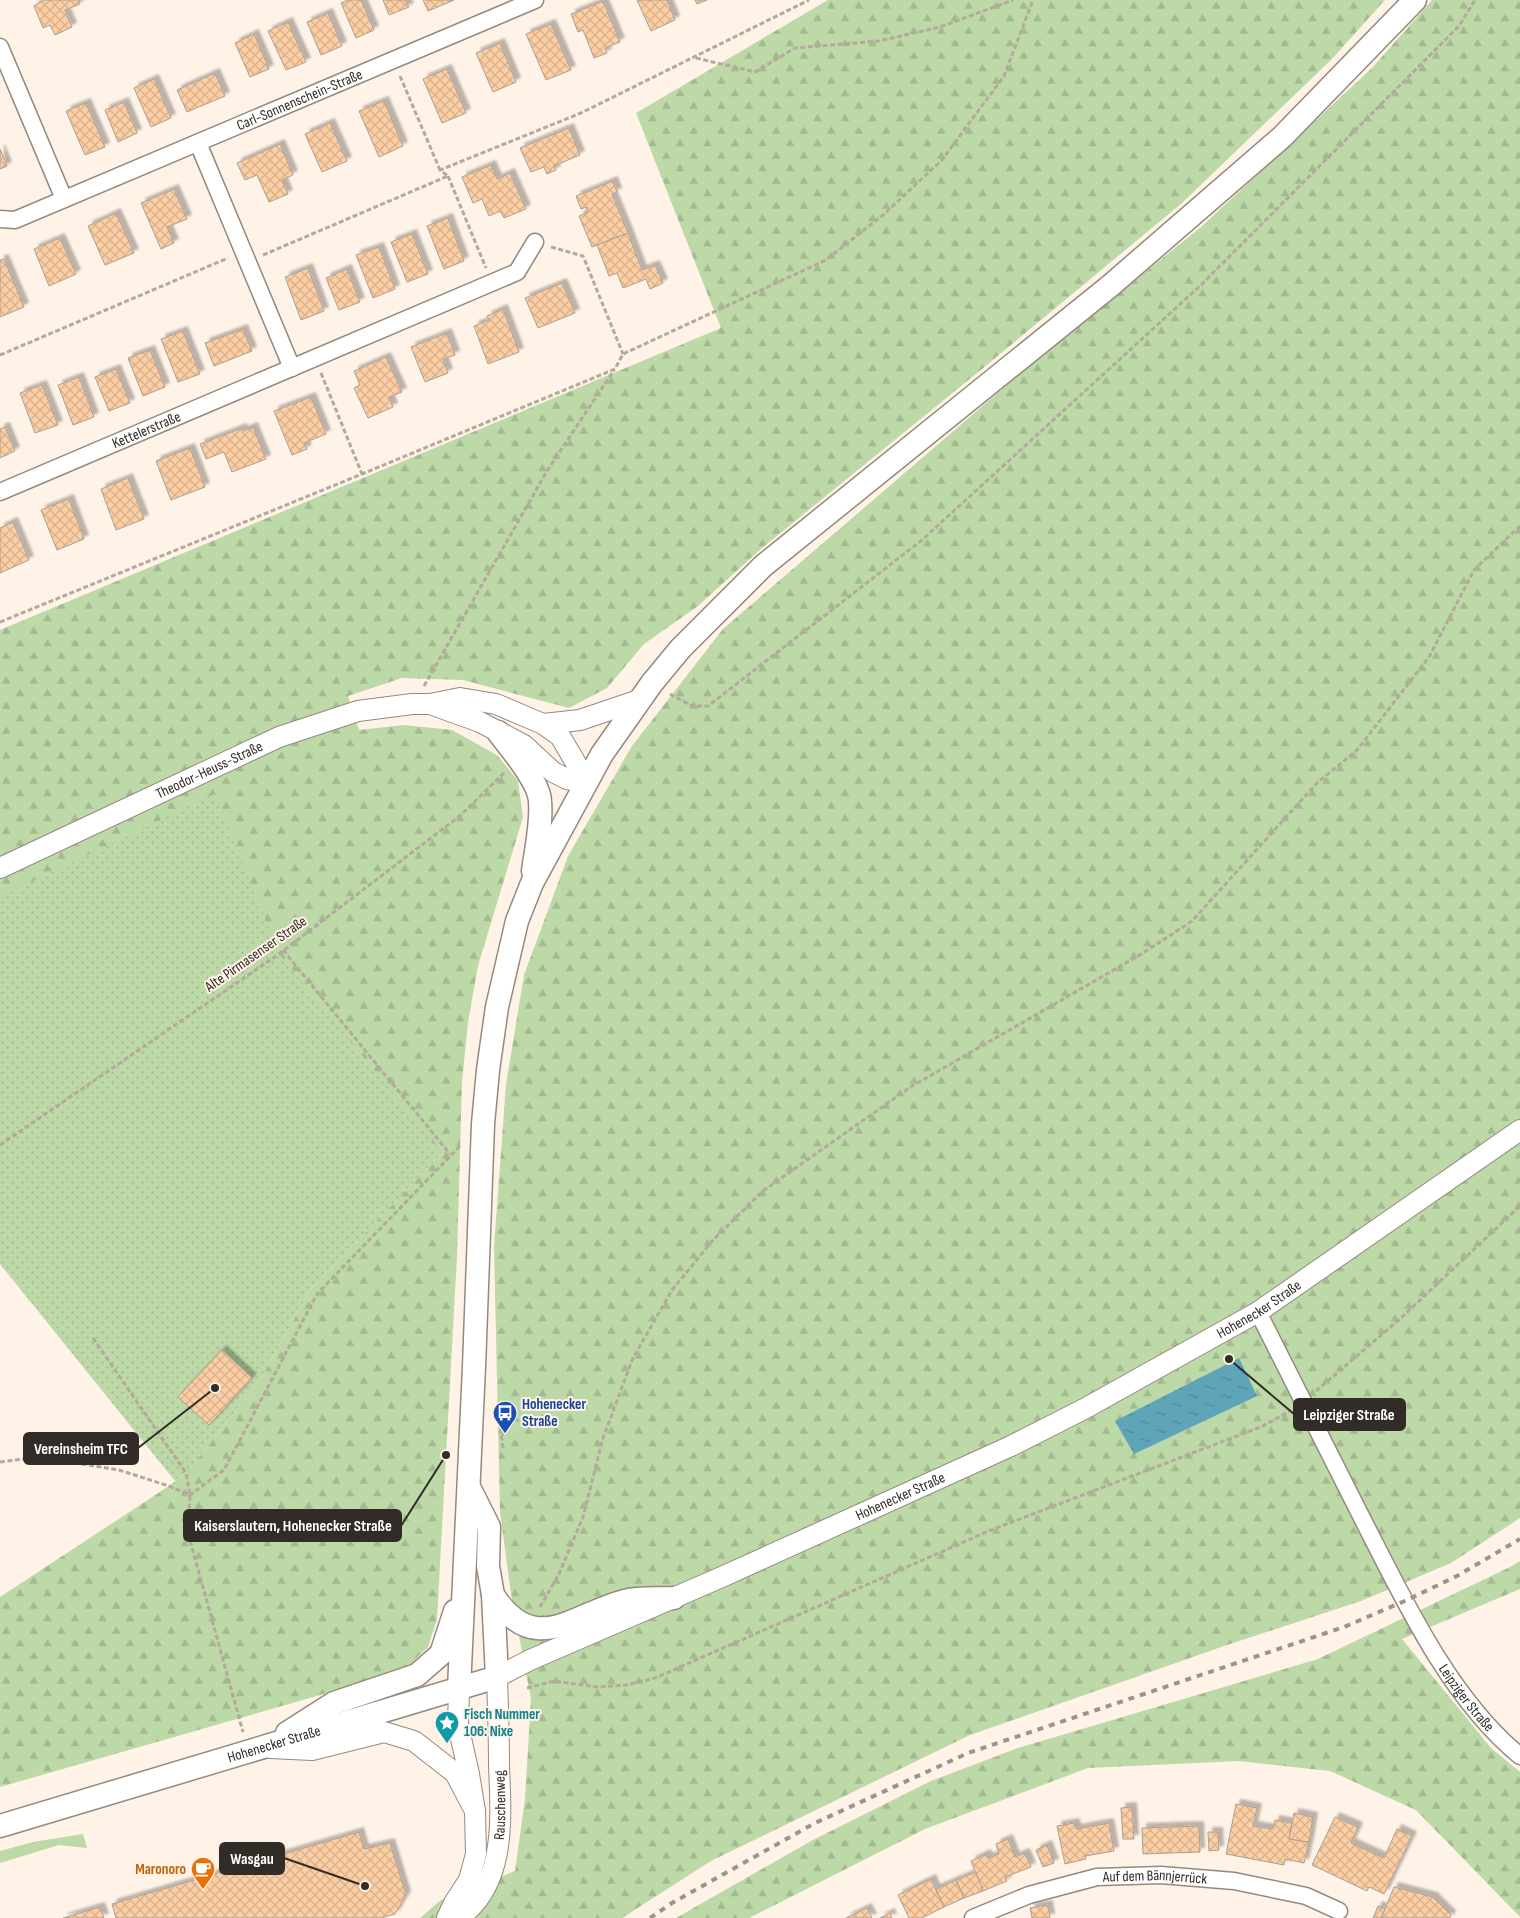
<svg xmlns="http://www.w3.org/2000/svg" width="1520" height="1918" font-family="'Sofia Sans Condensed',sans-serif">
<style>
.grass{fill:#bdd9a7}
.forest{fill:url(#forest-firs)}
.park{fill:url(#park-dots)}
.water{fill:url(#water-ripples)}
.building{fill:url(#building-cross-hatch);stroke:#ab9f94;filter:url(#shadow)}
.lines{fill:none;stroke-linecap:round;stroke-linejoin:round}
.minor-casing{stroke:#95897e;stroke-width:19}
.tertiary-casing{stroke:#95897e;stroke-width:22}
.secondary-casing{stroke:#95897e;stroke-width:25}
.path{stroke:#b3a99f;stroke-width:3;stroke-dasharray:5 2.5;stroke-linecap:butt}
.minor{stroke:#fff;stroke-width:16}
.tertiary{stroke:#fff;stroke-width:20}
.secondary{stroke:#fff;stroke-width:22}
.rail{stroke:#9c938a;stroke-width:4;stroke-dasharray:6 6;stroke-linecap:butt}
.labels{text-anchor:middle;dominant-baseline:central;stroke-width:4;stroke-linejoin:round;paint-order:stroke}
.street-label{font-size:15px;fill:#312c27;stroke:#fff2e6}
.transit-label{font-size:15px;font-weight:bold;fill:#164399;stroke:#fff2e6;text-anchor:start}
.culture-label{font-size:15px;font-weight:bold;fill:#0d838f;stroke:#fff2e6;text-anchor:start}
.food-label{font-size:15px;font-weight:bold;fill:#c56008;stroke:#fff2e6;text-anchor:end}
.leader{fill:none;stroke:#312c27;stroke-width:2}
.callout-dot{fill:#312c27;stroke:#fff2e6;stroke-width:2}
.callout{fill:#312c27;stroke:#312c27;stroke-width:2}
.callout-label{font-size:16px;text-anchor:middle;font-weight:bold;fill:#fff}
</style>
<defs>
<pattern id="forest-firs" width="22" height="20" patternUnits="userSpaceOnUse" patternTransform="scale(1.25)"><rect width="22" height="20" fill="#bdd9a7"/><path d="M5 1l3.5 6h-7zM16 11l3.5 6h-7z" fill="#a3ba90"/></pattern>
<pattern id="park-dots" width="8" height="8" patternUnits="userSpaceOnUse" patternTransform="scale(1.25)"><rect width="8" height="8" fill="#bdd9a7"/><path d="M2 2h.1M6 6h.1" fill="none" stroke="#a3ba90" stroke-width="1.8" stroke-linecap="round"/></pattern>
<pattern id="water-ripples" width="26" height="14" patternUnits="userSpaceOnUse" patternTransform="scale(1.25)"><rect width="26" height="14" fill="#5fa5ba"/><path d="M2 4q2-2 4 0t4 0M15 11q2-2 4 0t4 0" fill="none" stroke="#4f8797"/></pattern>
<pattern id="building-cross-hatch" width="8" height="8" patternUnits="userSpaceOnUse" patternTransform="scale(1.25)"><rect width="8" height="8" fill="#fccea3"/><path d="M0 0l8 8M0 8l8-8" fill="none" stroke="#d8b18c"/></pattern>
<filter id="shadow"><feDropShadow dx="4.5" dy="-4.5" stdDeviation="1" flood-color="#0004"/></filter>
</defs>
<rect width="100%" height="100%" fill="#fff2e6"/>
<polygon class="grass" points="83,1834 87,1848 59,1845 0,1863 0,1851 33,1842"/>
<g class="forest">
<polygon points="828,0 1385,0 1331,60 1182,203 982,369 762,548 698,606 644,644 607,688 569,708 463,680 402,678 348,696 359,730 404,725 452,730 497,755 518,781 523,817 478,966 468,1022 462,1082 457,1256 437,1619 428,1647 410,1664 386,1676 0,1787 0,1597 169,1486 186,1473 259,1382 310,1290 442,1153 0,1145 0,630 721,328 636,113"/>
<polygon points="1432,0 1520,0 1520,1518 1451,1563 1361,1601 1227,1645 970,1735 711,1861 622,1918 420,1918 441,1900 515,1871 525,1799 531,1699 511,1594 500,1512 494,1246 506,1085 524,975 568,856 632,746 723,629 1035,361 1201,227 1372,68"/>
<polygon points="1520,1561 1520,1589 1402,1639 1491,1748 1520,1772 1520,1917 1416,1810 1330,1771 1239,1761 1088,1768 925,1829 749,1918 676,1918 811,1841 931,1781 1018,1748 1318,1659 1510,1567"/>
</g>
<polygon class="park" points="215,794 279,954 442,1153 310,1290 259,1382 186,1473 175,1481 0,1264 0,897"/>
<polygon class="water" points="1239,1358 1257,1396 1134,1454 1115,1421"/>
<g class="building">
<polygon points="44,0 79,0 80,4 65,10 72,27 55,35 50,25 43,28 34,6"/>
<polygon points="348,0 361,0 374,30 356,38 341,3"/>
<polygon points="383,0 405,0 409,7 389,15"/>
<polygon points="423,0 454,0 428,11"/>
<polygon points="637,0 667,0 675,20 651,31"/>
<polygon points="695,0 707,0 697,4"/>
<polygon points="603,1 620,42 605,48 607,53 594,58 583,30 578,32 571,14"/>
<polygon points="328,13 342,46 321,55 307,22"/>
<polygon points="288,22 306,62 286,70 268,31"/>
<polygon points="551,24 571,70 546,80 526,34"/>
<polygon points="254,34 269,69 250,77 235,43"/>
<polygon points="500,43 516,82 493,92 476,53"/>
<polygon points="447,69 466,113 442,123 423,79"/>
<polygon points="215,73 225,96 187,112 177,90"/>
<polygon points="154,79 171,118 151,127 134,88"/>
<polygon points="384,101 403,146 379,157 359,111"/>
<polygon points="124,102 137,133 118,142 105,110"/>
<polygon points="86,103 105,147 85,155 66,111"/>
<polygon points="330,123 347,161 322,172 305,134"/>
<polygon points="569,128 580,155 554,166 556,170 547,174 544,167 531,172 520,148"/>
<polygon points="280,144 293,175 282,180 288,194 269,202 257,175 245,180 237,163"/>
<polygon points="0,149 7,166 0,169"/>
<polygon points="491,165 497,179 510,173 526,209 504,218 500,211 489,216 482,199 473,203 462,177"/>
<polygon points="613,181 617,192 612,194 628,233 592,247 579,216 588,212 586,207 581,209 576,196"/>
<polygon points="174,189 187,219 167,227 174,243 161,249 141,203"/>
<polygon points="116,213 134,253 105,265 88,226"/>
<polygon points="448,218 464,261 444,269 427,226"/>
<polygon points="628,233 642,270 655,265 663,283 650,289 646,279 623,288 617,273 609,276 597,245"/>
<polygon points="412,234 428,274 407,282 391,242"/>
<polygon points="60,238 76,274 49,286 34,249"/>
<polygon points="379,247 395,289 373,298 356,255"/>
<polygon points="4,259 24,307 0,317 0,260"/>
<polygon points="308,268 324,311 301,320 285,277"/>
<polygon points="347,269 360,302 339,310 326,278"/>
<polygon points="562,283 575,313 538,328 525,298"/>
<polygon points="503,309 519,352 488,364 474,326 489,320 487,316"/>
<polygon points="243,329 252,351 214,366 205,343"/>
<polygon points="183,331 200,374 178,382 161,339"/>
<polygon points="447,333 455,355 443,359 448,373 425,382 411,347"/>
<polygon points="150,350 165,387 143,396 128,358"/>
<polygon points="386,357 402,392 389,397 393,407 368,418 354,388 360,385 354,371"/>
<polygon points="116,369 130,403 109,411 95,377"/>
<polygon points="79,377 94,417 73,425 58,385"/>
<polygon points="42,385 58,425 35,433 20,393"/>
<polygon points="311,397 326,434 304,443 307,449 292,455 274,411"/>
<polygon points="5,427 15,451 0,458 0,429"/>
<polygon points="253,427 266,459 232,472 224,452 206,459 200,444 242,428 243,431"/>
<polygon points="190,448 205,487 171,500 156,461"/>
<polygon points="128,478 144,519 116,530 101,489"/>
<polygon points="69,499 84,539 57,550 41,510"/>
<polygon points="13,522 29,560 0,573 0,528"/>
<polygon points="222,1350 252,1378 209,1425 178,1397"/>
<polygon points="1236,1804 1257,1808 1253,1826 1273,1829 1275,1820 1292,1823 1289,1839 1309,1842 1304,1863 1285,1859 1284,1865 1226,1854"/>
<polygon points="1132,1807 1134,1839 1123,1839 1121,1808"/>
<polygon points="1294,1813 1313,1817 1309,1842 1289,1839"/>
<polygon points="1335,1817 1358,1827 1351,1843 1384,1858 1397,1829 1412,1836 1384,1894 1369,1887 1367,1891 1312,1865"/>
<polygon points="1075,1823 1076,1829 1109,1823 1114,1851 1085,1856 1086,1859 1065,1864 1057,1826"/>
<polygon points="1199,1826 1200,1852 1143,1854 1142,1828"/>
<polygon points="359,1832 364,1849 390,1843 406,1895 395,1914 381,1918 116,1918 112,1904"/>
<polygon points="1208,1832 1218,1832 1219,1850 1209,1851"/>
<polygon points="1008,1839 1015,1857 1025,1853 1031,1867 1005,1877 1007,1881 983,1891 971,1861 986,1854 988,1858 999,1854 996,1844"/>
<polygon points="1047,1845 1054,1863 1043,1867 1036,1850"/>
<polygon points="976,1872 983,1891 964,1898 956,1880"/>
<polygon points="931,1879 944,1907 922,1918 909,1918 898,1895"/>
<polygon points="956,1880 964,1898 944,1907 936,1889"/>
<polygon points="1394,1887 1433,1897 1451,1915 1450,1918 1381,1918"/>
<polygon points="1048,1905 1050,1918 1032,1918 1030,1908"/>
<polygon points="1378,1906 1385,1909 1381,1918 1373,1918"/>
<polygon points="100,1907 104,1918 63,1918"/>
<polygon points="867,1908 872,1918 846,1918"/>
<polygon points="890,1913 892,1918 880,1918"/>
</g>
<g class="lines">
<defs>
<g id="minor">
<polyline points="0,47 64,199"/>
<polyline points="198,143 292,368"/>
<path id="s1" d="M0 219 15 220 535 0"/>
<path id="s2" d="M0 492 517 272 535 242"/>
<path id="s3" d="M1258 1312C1292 1380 1327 1449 1362 1518 1403 1598 1449 1698 1520 1756"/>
<path id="s4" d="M973 1918 1029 1895 1097 1877 1161 1875 1234 1881 1306 1896 1339 1911"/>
</g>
<g id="tertiary">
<polyline points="543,724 580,720 642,699"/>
<path id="s5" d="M0 868 279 737 358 711 412 704H430L460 698 496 704 543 724 560 736 587 782 567 779 553 772 524 745 480 722 430 704"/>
<polyline points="270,1748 312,1750 384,1732 414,1741 455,1773 475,1811"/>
<polyline points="447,1918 454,1903 469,1880 476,1854 475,1811 469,1774 458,1725 459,1689"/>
<path id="s6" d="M458 1918C507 1885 501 1817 499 1766 499 1736 498 1706 497 1677L530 1660 724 1576 1011 1446 1084 1409 1258 1312 1520 1130"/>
</g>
<g id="secondary">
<path d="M498 732C510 748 539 781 540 801 542 824 536 848 533 871"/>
<path d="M493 1595C534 1658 572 1615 624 1601 639 1597 658 1599 674 1598"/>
<polyline points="459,1689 474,1367 483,1124 488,1070 497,1007 517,921 532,883 602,754 652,683 681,648 763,566 1110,286 1282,137 1415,0"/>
<polyline points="287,1733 334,1703 417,1675 441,1654 455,1611"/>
<path id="s7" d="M0 1826 497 1677 493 1595 488 1566 489 1527 469 1487"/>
</g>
</defs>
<use href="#minor" class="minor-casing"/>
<use href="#tertiary" class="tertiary-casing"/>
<use href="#secondary" class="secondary-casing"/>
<g class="path">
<polyline points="696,58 755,72 795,48 879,41 940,27 1013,0"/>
<polyline points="400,76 440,170"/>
<polyline points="448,176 486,268"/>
<polyline points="551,247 583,256 623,354"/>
<polyline points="263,255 448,176 440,170 581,113 809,0"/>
<polyline points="0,355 228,258"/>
<polyline points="321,373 362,474"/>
<polyline points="0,622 362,474 615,369 623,354 826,260 883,215 942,160 1004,76 1033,0"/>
<polyline points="424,686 547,471 614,370"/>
<polyline points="670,694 692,706 708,706 922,540 1201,285 1459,26 1475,0"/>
<polyline points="283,950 450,1154"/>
<polyline points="0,1145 279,954 461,815 504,773"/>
<polyline points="93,1338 186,1473 190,1495 188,1533 243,1732"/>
<polyline points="1316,1391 1401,1318 1520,1206"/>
<polyline points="503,1448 501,1434 505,1434"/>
<polyline points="0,1462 39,1457 119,1470 169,1486 190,1495 224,1470 317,1294 461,1145"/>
<polyline points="540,1607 559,1574 583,1517 603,1438 633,1358 672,1290 713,1240 763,1191 909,1088 1143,953 1192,921 1317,783 1357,750 1429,657 1474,570 1520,526"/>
<polyline points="527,1688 554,1681 596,1687 626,1685 655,1678 991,1530 1263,1426 1290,1411"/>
</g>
<use href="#minor" class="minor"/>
<use href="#tertiary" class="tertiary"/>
<use href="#secondary" class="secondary"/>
<polyline class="rail" points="650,1918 672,1903 815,1823 968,1753 1344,1627 1407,1600 1457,1576 1520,1539"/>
</g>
<defs>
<symbol id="bus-pin" viewBox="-11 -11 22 30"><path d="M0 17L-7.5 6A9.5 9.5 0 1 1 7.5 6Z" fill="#1a4fb4" stroke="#fff2e6"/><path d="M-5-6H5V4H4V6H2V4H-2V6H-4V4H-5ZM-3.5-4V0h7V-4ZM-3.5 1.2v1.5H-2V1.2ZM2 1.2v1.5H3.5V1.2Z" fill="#fff"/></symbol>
<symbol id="sight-pin" viewBox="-11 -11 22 30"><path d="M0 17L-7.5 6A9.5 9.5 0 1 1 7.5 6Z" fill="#0f9aa8" stroke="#fff2e6"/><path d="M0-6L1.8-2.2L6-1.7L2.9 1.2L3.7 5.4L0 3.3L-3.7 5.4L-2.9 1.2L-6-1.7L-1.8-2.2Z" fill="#fff"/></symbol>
<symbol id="cafe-pin" viewBox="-11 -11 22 30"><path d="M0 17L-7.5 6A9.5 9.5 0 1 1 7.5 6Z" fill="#e8710a" stroke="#fff2e6"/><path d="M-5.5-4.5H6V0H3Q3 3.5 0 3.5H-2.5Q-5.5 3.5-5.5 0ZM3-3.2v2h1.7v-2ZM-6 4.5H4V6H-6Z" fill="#fff"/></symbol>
</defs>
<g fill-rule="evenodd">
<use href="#bus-pin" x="491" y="1399" width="28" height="38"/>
<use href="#sight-pin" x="433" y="1709" width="28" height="38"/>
<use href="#cafe-pin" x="189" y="1855" width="28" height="38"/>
</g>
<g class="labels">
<g class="street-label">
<text stroke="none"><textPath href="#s1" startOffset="324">Carl-Sonnenschein-Straße</textPath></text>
<text stroke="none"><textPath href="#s2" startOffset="159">Kettelerstraße</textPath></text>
<text stroke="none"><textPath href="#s5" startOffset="231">Theodor-Heuss-Straße</textPath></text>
<text transform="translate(256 954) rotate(-35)">Alte Pirmasenser Straße</text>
<text stroke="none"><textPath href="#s6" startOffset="1101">Hohenecker Straße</textPath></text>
<text stroke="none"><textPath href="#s6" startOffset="696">Hohenecker Straße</textPath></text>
<text stroke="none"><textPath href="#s3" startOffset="439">Leipziger Straße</textPath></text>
<text stroke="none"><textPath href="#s7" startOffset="286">Hohenecker Straße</textPath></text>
<text stroke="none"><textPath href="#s6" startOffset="126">Rauschenweg</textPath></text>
<text stroke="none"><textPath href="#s4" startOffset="189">Auf dem Bännjerrück</textPath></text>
</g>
<g class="transit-label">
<text x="522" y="1404">Hohenecker<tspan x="522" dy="17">Straße</tspan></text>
</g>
<g class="culture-label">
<text x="464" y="1714">Fisch Nummer<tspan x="464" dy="17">106: Nixe</tspan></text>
</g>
<g class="food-label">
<text x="186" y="1869">Maronoro</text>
</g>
</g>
<path class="leader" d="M1229 1359L1294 1414M215 1388L138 1448M446 1455L401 1526M365 1886L284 1858"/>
<g class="callout-dot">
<circle cx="1229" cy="1359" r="5"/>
<circle cx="215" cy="1388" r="5"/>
<circle cx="446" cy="1455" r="5"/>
<circle cx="365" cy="1886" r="5"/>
</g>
<g class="callout">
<rect x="1294" y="1399" width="111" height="31" rx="5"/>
<rect x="24" y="1433" width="114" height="31" rx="5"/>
<rect x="184" y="1510" width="217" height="31" rx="5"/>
<rect x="220" y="1843" width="64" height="31" rx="5"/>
</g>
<g class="callout-label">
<text x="1349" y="1420">Leipziger Straße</text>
<text x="81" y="1454">Vereinsheim TFC</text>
<text x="293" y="1531">Kaiserslautern, Hohenecker Straße</text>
<text x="252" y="1864">Wasgau</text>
</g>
</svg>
